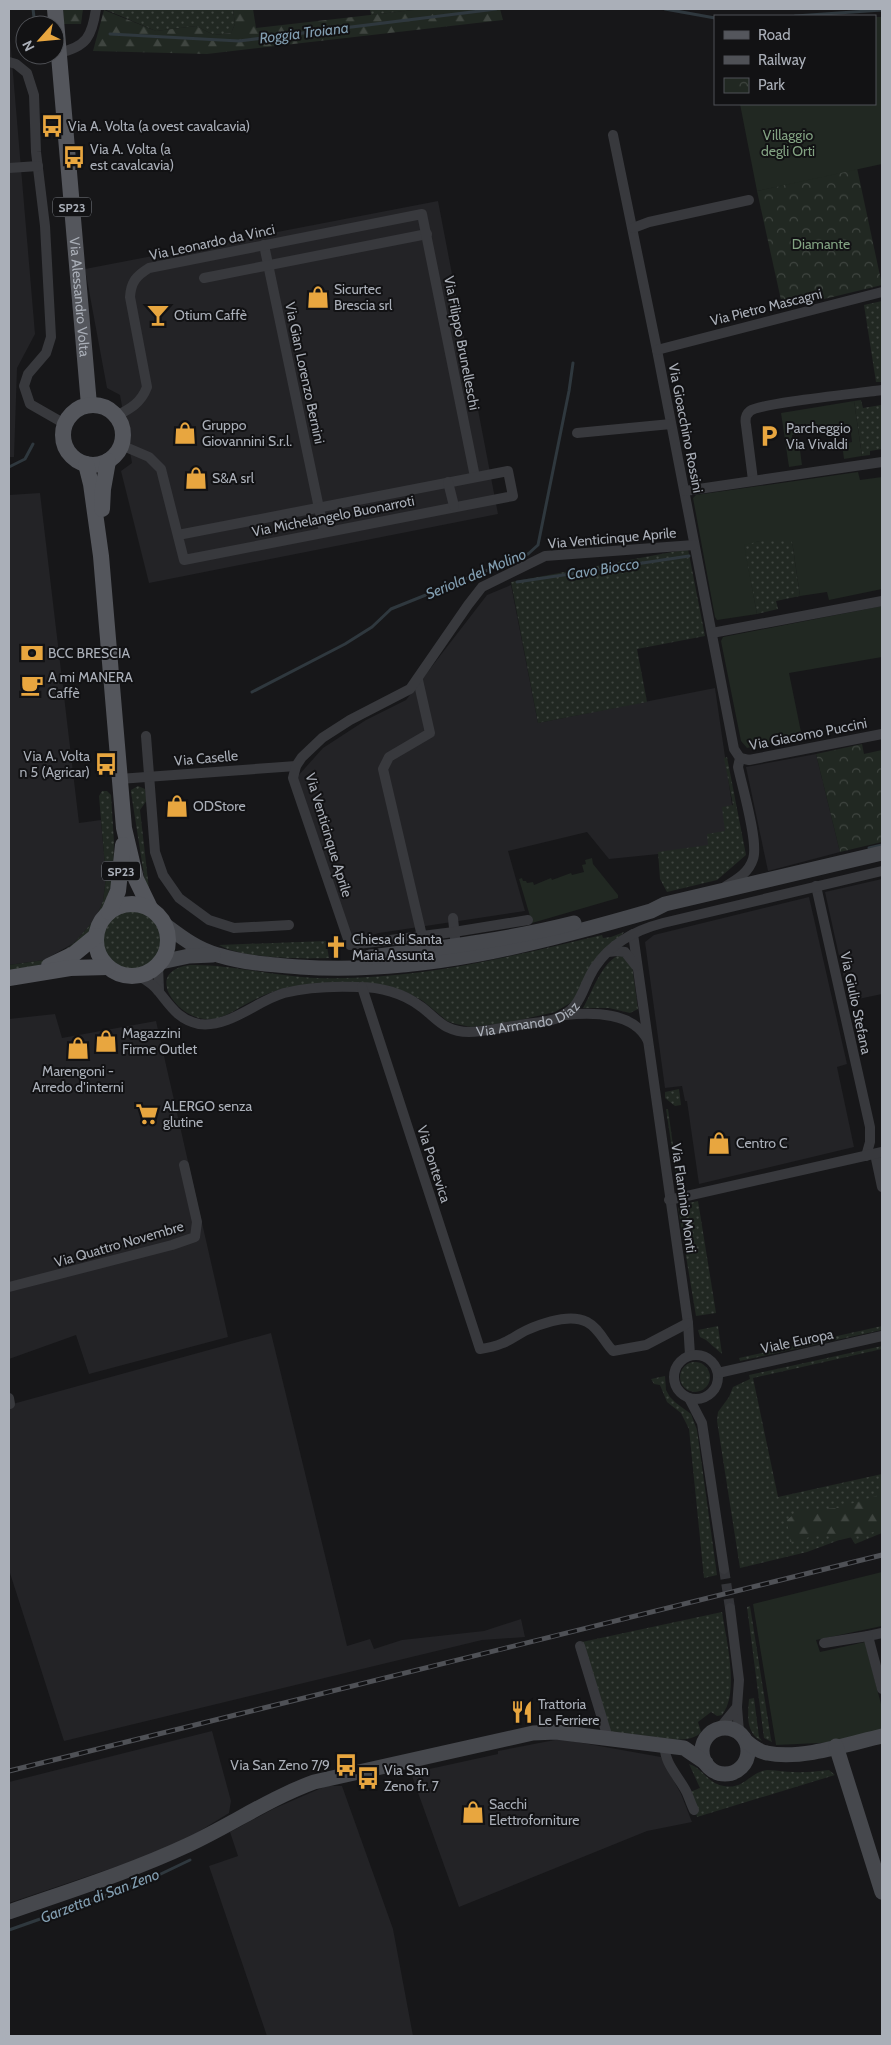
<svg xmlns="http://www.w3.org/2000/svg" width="891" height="2045" font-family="Cabin,sans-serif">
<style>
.built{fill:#232326}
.grass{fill:url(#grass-dots)}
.forest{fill:url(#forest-firs)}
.park{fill:url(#park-crowns)}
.garden{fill:#212822}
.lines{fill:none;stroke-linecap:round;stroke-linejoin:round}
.stream{stroke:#2f383e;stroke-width:3}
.street-tunnel{stroke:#343539;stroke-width:10;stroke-dasharray:10 5;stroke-linecap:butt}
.street{stroke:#38393d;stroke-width:10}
.secondary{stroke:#46484d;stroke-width:15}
.primary{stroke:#54565c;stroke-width:16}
.rail-casing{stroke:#4f5156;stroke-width:5}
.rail{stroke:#121214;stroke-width:3;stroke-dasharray:9;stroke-linecap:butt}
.labels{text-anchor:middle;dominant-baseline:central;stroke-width:4;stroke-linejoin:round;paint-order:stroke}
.shield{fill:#121214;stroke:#7c8087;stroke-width:1}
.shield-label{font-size:12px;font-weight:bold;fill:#aaafb8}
.poi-label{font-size:14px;fill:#aaafb8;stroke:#121214;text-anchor:start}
.park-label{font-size:14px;fill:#82a282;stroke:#121214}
.street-label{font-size:14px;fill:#aaafb8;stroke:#121214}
.water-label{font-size:15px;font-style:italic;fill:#829eb1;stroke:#121214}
</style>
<defs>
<pattern id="grass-dots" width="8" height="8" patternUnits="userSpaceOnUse" patternTransform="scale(1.25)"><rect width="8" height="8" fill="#212822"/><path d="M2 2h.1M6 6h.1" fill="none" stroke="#3f4540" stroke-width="1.8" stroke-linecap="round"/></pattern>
<pattern id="forest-firs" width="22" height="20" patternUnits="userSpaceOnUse" patternTransform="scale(1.25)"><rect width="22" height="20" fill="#212822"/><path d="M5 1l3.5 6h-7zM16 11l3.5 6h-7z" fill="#3f4540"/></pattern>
<pattern id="park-crowns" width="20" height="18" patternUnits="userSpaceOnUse" patternTransform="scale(1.25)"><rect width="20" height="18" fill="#212822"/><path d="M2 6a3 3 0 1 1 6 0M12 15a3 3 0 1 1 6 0" fill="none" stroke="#3f4540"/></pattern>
</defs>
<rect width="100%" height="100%" fill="#171719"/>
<g class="built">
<polygon points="9,26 35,334 17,368 14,457 9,457"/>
<polygon points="438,201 498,514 149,583 121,471 132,463 120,395 107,388 85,269"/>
<polygon points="40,493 79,823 101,820 106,878 103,901 96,918 74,943 44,960 9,965 9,495"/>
<polygon points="511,585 538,723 715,688 738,846 609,859 587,832 508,851 525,911 379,933 350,941 297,777 323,748 366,720 406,700 487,595"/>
<polygon points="816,754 840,852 768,871 746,767"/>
<polygon points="882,879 882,994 849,1001 825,892"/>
<polygon points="809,897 847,1064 837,1067 854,1147 699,1184 687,1101 685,1101 682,1086 665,1088 645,942 654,935"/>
<polygon points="55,1014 62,1038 156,1021 228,1337 89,1374 76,1335 9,1359 9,1019"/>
<polygon points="271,1333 347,1646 370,1639 374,1649 402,1640 484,1631 521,1619 525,1637 482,1640 64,1741 9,1570 9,1405"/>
<polygon points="212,1731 231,1801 229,1813 190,1837 139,1859 9,1903 9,1782"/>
<polygon points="560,1739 661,1757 681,1794 692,1822 647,1831 459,1907 411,1773 498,1754 498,1751"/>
<polygon points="326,1786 342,1786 393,1929 413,2036 267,2036 209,1866 238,1856 230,1832 273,1809"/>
</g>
<g class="grass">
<polygon points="104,9 233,9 235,24 231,33 214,35 196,26 156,31"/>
<polygon points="370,9 423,9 371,15"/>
<polygon points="882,301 882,382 876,382 864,305"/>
<polygon points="861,400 863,408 881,405 882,403 882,449 870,451 870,455 862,456 854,401"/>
<polygon points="792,540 800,596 776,601 778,609 757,614 743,544 760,541"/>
<polygon points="688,549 705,636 637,649 647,702 538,723 511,582"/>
<polygon points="727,757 746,855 717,880 667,892 660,879 658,852 708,845 707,834 725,831 722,807 733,805 724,758"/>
<polygon points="138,786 145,789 147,800 140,810 149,889 145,882 131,792 131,790"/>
<polygon points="102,791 107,791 111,795 114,842 113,876 115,876 101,912 90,934 48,962 9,974 9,965 44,960 63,951 74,943 96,918 103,901 106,878 99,796"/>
<circle cx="132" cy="940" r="29"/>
<path d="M624 932 572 1002 555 1012 511 1022 471 1027 456 1024 447 1021 423 1001 406 992 386 986 290 987C276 990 263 995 250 1002 236 1009 220 1022 204 1019 176 1016 143 971 190 965 231 964 276 977 318 978 413 981 509 957 602 935L603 938 611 937Z"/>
<path d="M326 941 329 958C301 959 243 959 219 945Z"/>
<path d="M622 954 632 965 638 1009 630 1013 609 1008H583C593 991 602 960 622 954Z"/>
<polygon points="679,1089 681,1105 675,1106 665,1098 665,1092"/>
<polygon points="666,1109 668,1109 679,1189 678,1189"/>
<polygon points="698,1201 716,1313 696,1316 678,1208 680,1205"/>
<polygon points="718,1326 722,1354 706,1340 700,1337 698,1330"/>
<polygon points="882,1326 882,1330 740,1361 739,1358"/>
<polygon points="882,1346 882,1349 753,1378 778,1497 882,1474 882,1533 855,1544 850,1536 807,1552 740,1568 717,1421 718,1412 729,1397 733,1387 750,1379 749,1375"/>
<circle cx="695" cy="1377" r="15"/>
<polygon points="665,1376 666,1390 670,1397 676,1403 691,1414 697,1430 717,1575 704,1578 689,1429 681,1413 667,1402 660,1385 654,1384 651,1379"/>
<polygon points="750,1606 771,1739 772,1742 764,1738 747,1607"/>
<path d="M722 1612C726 1639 740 1693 722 1715L717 1716 711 1712 698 1722 701 1732C690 1748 629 1735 610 1733L582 1642Z"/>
<path d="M754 1698 759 1737 762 1741C745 1733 748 1714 749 1699Z"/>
<path d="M689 1764C703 1768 708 1784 724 1786 744 1790 750 1772 767 1770 775 1770 785 1772 794 1772 806 1773 817 1771 829 1770L835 1775 697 1817 690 1792 700 1788Z"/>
</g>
<g class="forest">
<polygon points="63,9 83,9 81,24 64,24"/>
<polygon points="233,9 253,9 256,28 423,9 500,9 503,20 207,54 93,51 104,10 156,31 196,26 214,35 231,33 235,24"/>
<polygon points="882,1494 882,1530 840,1540 822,1534 790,1542 787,1520 799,1510 838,1508"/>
</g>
<g class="park">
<polygon points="857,168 882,285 783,309 757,191"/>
<polygon points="862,744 864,754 882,750 882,842 840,852 816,754"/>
</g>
<g class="garden">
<polygon points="875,17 882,17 882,164 757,191 740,104 875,104"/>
<polygon points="854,401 862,456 844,459 842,444 852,442 850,426 831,429 831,432 813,435 812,431 792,435 795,451 800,450 802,465 789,467 781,413"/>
<polygon points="858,472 860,480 882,477 882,589 829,600 827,592 800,596 792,541 760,541 744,545 757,614 717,620 715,617 693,498 696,495"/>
<polygon points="882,606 882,657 789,673 802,737 747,748 741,741 721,641 723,637"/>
<polygon points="592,858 593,864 618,895 618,898 532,923 519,879 522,878 523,881 526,881 527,883 533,882 534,885 551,878 552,880 571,873 572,875 584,872 582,865 586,864 585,860"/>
<polygon points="882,1572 882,1626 816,1640 820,1652 865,1642 882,1708 882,1732 842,1742 776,1745 753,1604"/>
</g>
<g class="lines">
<g class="stream">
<polyline points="33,9 35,25"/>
<polyline points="665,9 715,18"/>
<polyline points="795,16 882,10"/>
<polyline points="110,34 239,41 496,9"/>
<polyline points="9,467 25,459 33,444"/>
<polyline points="517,582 689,556"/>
<polyline points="252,692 345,644 372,627 391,609 528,554 538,545 569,391 573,363"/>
<polyline points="869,848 882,845"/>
<polyline points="9,1930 142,1883 190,1860"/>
</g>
<polyline class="street-tunnel" points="724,1569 730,1608"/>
<g class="street">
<path d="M58 53C87 47 92 36 96 9"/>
<polyline points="9,62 16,64 27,73 34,95 36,152 45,226 51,337 46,353 28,374 24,386 30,404 65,424"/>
<path d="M613 135 657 350 734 749 740 758 738 767C742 786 759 843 753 859 749 872 738 879 726 886"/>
<polyline points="9,168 38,166"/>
<polyline points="633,228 649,222 749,200"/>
<polyline points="264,245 324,532"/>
<polyline points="204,278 427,234"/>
<polyline points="657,350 882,292"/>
<path d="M116 416C130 409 141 403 147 387L130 297C131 282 136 276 149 268L422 214 475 477"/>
<polyline points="577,433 671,424"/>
<polyline points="121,445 149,457 161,469 184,560 513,496 508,471 178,535"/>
<path d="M753 480 746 425C745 420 745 415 750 411 760 403 862 393 882 390"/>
<polyline points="448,482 454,506"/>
<polyline points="685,491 882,462"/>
<polyline points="712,633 882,601"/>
<polyline points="418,680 430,733 389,757 383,769 422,936"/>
<polyline points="146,736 155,852 163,875 179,898 209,920 234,928 289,925"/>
<polyline points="740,758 749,760 882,734"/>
<polyline points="119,779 296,766"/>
<polyline points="816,886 870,1127 870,1142 866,1156"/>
<polyline points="453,918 455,938"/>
<polyline points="528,920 454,932 350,945 293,778 296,766 302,757 322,738 350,720 410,689 468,605 482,587 545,556 694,545"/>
<polyline points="633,934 688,1323 690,1355"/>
<polyline points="608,952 617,951 625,952 636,966"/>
<polyline points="158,965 159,991"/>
<path id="s1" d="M139 976C146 980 154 985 159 992 171 1007 179 1020 199 1024 230 1028 256 1001 284 993 307 987 335 986 359 987 380 987 403 993 420 1006 429 1012 437 1022 447 1027 453 1030 461 1032 469 1032 484 1032 499 1028 514 1026 527 1023 542 1023 555 1019 583 1009 581 988 595 967 611 943 636 930 663 923L882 871"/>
<path d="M362 987 480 1349C488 1348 496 1346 503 1343 511 1340 518 1334 527 1330 543 1323 569 1313 587 1322 599 1328 604 1342 613 1351L646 1345 688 1323"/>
<path d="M565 1015C592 1012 635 1012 648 1041"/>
<polyline points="875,1154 882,1187"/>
<polyline points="669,1200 882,1152"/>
<polyline points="9,1287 172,1245 195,1237 197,1222 184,1165"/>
<circle cx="696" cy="1377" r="22"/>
<polyline points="718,1373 882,1336"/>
<polyline points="9,1398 10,1404"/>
<polyline points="689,1398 702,1423 724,1569"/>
<polyline points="730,1608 739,1680 737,1707 739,1732"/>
<polyline points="882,1633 868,1636 882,1689"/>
<polyline points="824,1643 868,1636"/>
<polyline points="580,1646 608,1738"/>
<polyline points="720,1728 737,1707"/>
<path d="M665 1745C663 1762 679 1777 686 1791 689 1797 691 1804 694 1810"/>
</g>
<g class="secondary">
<path d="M165 925C181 937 198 950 218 955 244 963 273 965 300 967 420 975 537 944 651 911L665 904 882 853"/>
<path d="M370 957C439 948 507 940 574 923"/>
<polyline points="161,962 189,956 213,955"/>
<circle cx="725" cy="1751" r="23"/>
<path d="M747 1742C753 1747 760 1752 767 1753 802 1760 848 1744 882 1736"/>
<polyline points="836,1746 882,1892"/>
<path d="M9 1912C69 1891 130 1872 188 1845 231 1825 270 1798 314 1782L533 1733 556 1732 684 1748 706 1763"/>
</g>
<g class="primary">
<path id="s2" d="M55 9 89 405"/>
<circle cx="93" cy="435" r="30"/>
<polyline points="86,464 91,484 101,556 124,828 136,879 150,908"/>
<polyline points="102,509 103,489 108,461"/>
<circle cx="132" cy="940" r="36"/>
<polyline points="109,912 118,891 123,845"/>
<polyline points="49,966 74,954 96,936"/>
<polyline points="9,978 70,968 108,967"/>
</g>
<defs>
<polyline id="rail" points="9,1771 882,1555"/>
</defs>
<use href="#rail" class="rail-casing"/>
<use href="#rail" class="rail"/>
</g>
<defs>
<symbol id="bus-bare" viewBox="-9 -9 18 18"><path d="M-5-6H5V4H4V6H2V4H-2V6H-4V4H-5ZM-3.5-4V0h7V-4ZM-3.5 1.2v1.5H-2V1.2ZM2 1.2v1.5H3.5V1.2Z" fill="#e8a63f" stroke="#121214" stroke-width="2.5" paint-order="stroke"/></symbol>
<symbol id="shop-bare" viewBox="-9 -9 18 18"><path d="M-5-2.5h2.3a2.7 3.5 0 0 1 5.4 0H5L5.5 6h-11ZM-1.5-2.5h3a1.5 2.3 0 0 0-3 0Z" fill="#e8a63f" stroke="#121214" stroke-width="2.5" paint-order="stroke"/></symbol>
<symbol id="bar-bare" viewBox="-9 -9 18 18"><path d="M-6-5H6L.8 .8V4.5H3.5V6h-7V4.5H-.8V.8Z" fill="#e8a63f" stroke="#121214" stroke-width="2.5" paint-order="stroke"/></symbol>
<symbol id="parking-bare" viewBox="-9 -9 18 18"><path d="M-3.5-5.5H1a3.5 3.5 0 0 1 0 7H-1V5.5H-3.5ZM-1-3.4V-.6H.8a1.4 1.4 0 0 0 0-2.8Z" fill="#e8a63f" stroke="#121214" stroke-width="2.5" paint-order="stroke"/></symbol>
<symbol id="bank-bare" viewBox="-9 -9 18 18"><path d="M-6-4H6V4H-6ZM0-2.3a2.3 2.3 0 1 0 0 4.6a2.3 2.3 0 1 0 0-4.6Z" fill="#e8a63f" stroke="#121214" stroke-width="2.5" paint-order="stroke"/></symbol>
<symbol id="cafe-bare" viewBox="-9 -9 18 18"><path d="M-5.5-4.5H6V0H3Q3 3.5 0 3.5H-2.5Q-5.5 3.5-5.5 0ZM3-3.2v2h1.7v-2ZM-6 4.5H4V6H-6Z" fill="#e8a63f" stroke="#121214" stroke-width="2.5" paint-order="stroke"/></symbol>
<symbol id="church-bare" viewBox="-9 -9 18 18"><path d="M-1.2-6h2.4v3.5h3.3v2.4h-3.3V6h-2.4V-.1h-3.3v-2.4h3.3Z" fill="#e8a63f" stroke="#121214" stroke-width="2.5" paint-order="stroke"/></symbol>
<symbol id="supermarket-bare" viewBox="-9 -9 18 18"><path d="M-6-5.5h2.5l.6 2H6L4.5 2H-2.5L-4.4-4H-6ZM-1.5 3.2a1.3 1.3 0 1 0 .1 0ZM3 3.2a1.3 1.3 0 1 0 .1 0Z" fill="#e8a63f" stroke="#121214" stroke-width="2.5" paint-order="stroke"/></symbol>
<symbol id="restaurant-bare" viewBox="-9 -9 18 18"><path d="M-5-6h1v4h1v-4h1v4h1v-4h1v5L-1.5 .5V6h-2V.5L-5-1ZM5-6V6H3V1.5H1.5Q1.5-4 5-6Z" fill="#e8a63f" stroke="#121214" stroke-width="2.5" paint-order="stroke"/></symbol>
</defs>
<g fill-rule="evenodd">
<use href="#bus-bare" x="36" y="110" width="32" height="32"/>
<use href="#bus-bare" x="58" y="141" width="32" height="32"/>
<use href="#shop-bare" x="302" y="281" width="32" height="32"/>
<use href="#bar-bare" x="142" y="299" width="32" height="32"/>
<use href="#shop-bare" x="169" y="417" width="32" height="32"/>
<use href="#parking-bare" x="753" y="420" width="32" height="32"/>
<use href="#shop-bare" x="180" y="462" width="32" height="32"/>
<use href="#bank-bare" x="16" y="637" width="32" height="32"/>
<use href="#cafe-bare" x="16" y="669" width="32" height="32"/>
<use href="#bus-bare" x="90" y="748" width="32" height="32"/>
<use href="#shop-bare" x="161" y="790" width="32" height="32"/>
<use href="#church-bare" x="320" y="931" width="32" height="32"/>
<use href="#shop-bare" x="90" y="1025" width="32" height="32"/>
<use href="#shop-bare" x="62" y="1032" width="32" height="32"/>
<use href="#supermarket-bare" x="131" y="1098" width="32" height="32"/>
<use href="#shop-bare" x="703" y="1127" width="32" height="32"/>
<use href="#restaurant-bare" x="506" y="1696" width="32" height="32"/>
<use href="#bus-bare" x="330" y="1749" width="32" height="32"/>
<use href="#bus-bare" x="352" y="1762" width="32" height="32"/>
<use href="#shop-bare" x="457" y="1796" width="32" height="32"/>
</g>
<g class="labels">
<g class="shield">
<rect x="53" y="197.5" width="38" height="19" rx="4"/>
<rect x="102" y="861.5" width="38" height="19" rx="4"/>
</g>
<g class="shield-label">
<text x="72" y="207">SP23</text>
<text x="121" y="871">SP23</text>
</g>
<g class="poi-label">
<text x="68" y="126">Via A. Volta (a ovest cavalcavia)</text>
<text x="90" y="149">Via A. Volta (a<tspan x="90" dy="16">est cavalcavia)</tspan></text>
<text x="334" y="289">Sicurtec<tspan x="334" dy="16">Brescia srl</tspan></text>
<text x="174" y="315">Otium Caffè</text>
<text x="202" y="425">Gruppo<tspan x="202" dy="16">Giovannini S.r.l.</tspan></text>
<text x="786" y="428">Parcheggio<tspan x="786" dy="16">Via Vivaldi</tspan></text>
<text x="212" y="478">S&amp;A srl</text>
<text x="48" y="653">BCC BRESCIA</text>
<text x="48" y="677">A mi MANERA<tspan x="48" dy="16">Caffè</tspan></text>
<text x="90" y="756" text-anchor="end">Via A. Volta<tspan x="90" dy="16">n 5 (Agricar)</tspan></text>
<text x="193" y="806">ODStore</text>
<text x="352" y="939">Chiesa di Santa<tspan x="352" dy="16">Maria Assunta</tspan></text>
<text x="122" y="1033">Magazzini<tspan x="122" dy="16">Firme Outlet</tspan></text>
<text x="78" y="1071" text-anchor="middle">Marengoni -<tspan x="78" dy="16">Arredo d'interni</tspan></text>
<text x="163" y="1106">ALERGO senza<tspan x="163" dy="16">glutine</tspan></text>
<text x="736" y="1143">Centro C</text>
<text x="538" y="1704">Trattoria<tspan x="538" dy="16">Le Ferriere</tspan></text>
<text x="330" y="1765" text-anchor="end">Via San Zeno 7/9</text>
<text x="384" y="1770">Via San<tspan x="384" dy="16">Zeno fr. 7</tspan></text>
<text x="489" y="1804">Sacchi<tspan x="489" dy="16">Elettroforniture</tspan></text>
</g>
<g class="park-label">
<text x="788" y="135">Villaggio<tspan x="788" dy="16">degli Orti</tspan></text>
<text x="821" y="244">Diamante</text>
</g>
<g class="street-label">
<text transform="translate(212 242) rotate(-12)">Via Leonardo da Vinci</text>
<text stroke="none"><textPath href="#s2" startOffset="289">Via Alessandro Volta</textPath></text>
<text transform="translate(766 307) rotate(-14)">Via Pietro Mascagni</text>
<text transform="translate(462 343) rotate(79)">Via Filippo Brunelleschi</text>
<text transform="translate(305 373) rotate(78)">Via Gian Lorenzo Bernini</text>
<text transform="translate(686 428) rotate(79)">Via Gioacchino Rossini</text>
<text transform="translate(333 516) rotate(-11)">Via Michelangelo Buonarroti</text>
<text transform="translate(612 538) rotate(-5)">Via Venticinque Aprile</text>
<text transform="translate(808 734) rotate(-11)">Via Giacomo Puccini</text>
<text transform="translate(206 758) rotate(-5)">Via Caselle</text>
<text transform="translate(329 835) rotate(73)">Via Venticinque Aprile</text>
<text transform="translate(856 1003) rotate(78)">Via Giulio Stefana</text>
<text stroke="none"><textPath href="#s1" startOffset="428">Via Armando Diaz</textPath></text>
<text transform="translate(434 1164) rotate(72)">Via Pontevica</text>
<text transform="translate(684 1198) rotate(82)">Via Flaminio Monti</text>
<text transform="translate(119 1244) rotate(-16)">Via Quattro Novembre</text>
<text transform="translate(797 1341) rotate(-12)">Viale Europa</text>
</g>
<g class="water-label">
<text transform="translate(304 33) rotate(-7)">Roggia Troiana</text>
<text transform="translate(603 569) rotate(-9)">Cavo Biocco</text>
<text transform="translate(476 574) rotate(-23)">Seriola del Molino</text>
<text transform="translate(100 1896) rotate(-21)">Garzetta di San Zeno</text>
</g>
</g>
<rect width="891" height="2045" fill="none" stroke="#aaafb8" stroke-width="20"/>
<rect x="714" y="15" width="162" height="90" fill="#121214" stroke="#4f5156"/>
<rect x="724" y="31" width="25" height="8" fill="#54565c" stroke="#4f5156"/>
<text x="758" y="40" font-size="15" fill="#aaafb8">Road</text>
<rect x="724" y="56" width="25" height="8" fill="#4f5156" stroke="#4f5156"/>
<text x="758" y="65" font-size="15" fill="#aaafb8">Railway</text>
<rect x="724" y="78" width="25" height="15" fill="url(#park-crowns)" stroke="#4f5156"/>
<text x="758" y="90" font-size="15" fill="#aaafb8">Park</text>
<g transform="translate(40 40) rotate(243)"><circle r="24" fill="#121214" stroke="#4f5156"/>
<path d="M0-4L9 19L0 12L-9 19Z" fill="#e8a63f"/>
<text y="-8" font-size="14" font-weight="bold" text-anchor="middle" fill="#aaafb8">N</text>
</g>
</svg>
